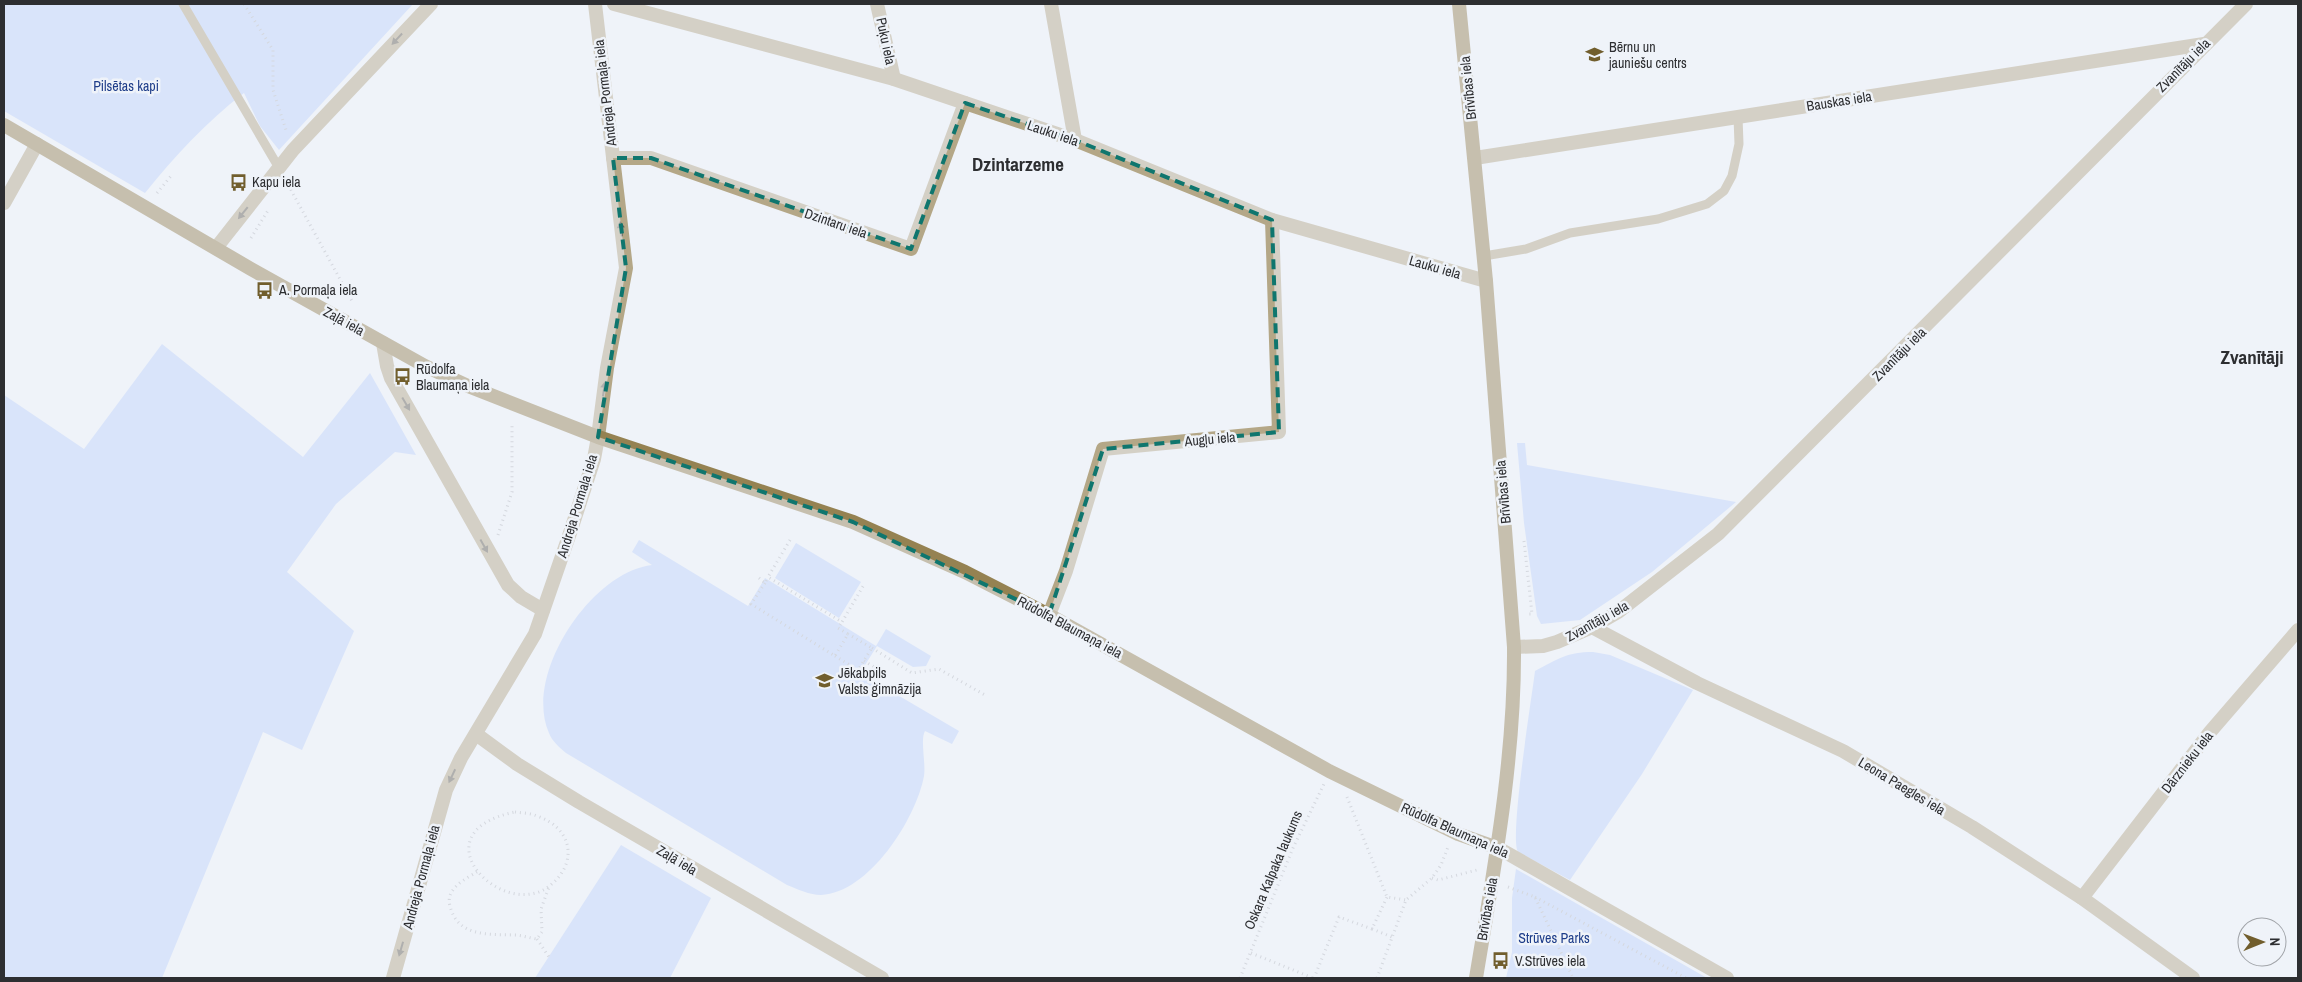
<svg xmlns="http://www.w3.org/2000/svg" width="2302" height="982" font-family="'Archivo Narrow',sans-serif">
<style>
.green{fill:#bfd3fa}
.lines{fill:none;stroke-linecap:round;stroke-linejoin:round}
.path{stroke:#b5b8bd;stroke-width:3;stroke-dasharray:1 4;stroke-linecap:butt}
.service{stroke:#b4a787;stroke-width:9}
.minor{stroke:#b4a787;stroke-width:14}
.tertiary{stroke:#b4a787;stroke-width:14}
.secondary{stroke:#958252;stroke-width:14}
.oneway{fill:#635e53}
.marked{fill:none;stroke:#0f766e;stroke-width:4;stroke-dasharray:10 6;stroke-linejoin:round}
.labels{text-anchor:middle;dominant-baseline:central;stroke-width:5;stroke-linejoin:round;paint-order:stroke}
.street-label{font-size:14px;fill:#2d2e31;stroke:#eff3f9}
.poi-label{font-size:14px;fill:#2d2e31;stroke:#eff3f9;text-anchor:start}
.park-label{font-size:14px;fill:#1e3d89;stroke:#eff3f9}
.district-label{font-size:19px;font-weight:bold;fill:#2d2e31;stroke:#eff3f9}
</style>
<rect width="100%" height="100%" fill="#eff3f9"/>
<g class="green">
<path d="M4 4H413L279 150 260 126 244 93C206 122 175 156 145 193L4 111Z"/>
<polygon points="162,344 303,457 370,373 416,455 395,452 336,504 287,572 354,631 302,750 263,732 162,978 4,978 4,395 84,449"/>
<polygon points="1517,443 1525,443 1527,465 1736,502 1652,572 1580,620 1541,624 1537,616 1524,523"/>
<path d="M639 540 748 606 765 578 876 646 886 629 931 656 926 666 913 667 877 646 860 673 959 731 952 744 925 731C920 739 926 764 924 776 916 819 869 893 821 895 810 895 797 889 787 885L566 753C559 747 552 741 549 733 523 675 591 572 652 565L632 552Z"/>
<polygon points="796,543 861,582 839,618 775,578"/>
<path d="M1593 652 1610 655 1693 690 1642 774 1570 880 1518 852C1509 838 1532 697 1535 671 1558 659 1567 652 1593 652Z"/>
<polygon points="621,845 711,898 670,978 535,978"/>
<polygon points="1516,869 1707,978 1506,978 1512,952 1512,898"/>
</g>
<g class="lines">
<g class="path">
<polyline points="244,4 273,50 273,90 287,133"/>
<polyline points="286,181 352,301"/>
<polyline points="157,193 171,176"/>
<polyline points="251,238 269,209"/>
<polyline points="498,535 512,492 512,425"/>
<polyline points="790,540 768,577 842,622 865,583"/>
<polyline points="1524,541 1532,614 1526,614"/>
<polyline points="759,578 765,583 768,577"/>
<polyline points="765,583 751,604 835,656 848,634 838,628 842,622"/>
<polyline points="872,648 912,673 939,669 985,695"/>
<polyline points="835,656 858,670 872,648 848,634"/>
<polyline points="864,661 888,675"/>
<polyline points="1347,797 1387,897 1406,900"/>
<path d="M515 812C522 813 530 813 537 816 570 827 579 859 553 883 507 927 412 833 515 812Z"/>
<path d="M477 872C465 879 445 889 450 906 458 937 487 934 514 935 522 935 529 938 537 939L542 932 541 909 549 887"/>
<polyline points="1432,878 1438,880 1477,870"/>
<polyline points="1508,887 1535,897 1573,978"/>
<polyline points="1535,897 1686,978"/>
<polyline points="1372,929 1392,937"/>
<polyline points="537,939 549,957"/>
<polyline points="1251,953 1313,978"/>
<polyline points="1240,978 1293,848 1324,784"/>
<polyline points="1314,978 1339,917 1372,929 1387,897"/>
<polyline points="1377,978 1406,900 1432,878 1441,865 1448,847"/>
</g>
<g class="service">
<polyline points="183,4 279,168"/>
<polyline points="1484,256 1526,249 1570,233 1658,219 1707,204 1724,191 1732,176 1739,144 1738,117"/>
</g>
<g class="minor">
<polyline points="595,4 626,268 607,368 598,437"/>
<polyline points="614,4 894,79 1075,140 1272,220 1486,281"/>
<polyline points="877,4 894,79"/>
<polyline points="1051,4 1075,140"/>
<polyline points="613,158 651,158 911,249 965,103"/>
<polyline points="1475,158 2204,44"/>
<polyline points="4,203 37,144"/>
<polyline points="1049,615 1066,571 1103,449 1279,432 1272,220"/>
<polyline points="1592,627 1697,683 1843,751 1972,827 2082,898 2193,978"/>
<polyline points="1498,848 1727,978"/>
<polyline points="2082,898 2210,732 2298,630"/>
</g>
<g class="tertiary">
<polyline points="216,248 293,150 431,4"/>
<polyline points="383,343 387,366 391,378 508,585 521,597 543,610"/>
<polyline points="1514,647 1543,646 1557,642 1592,627 1618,612 1718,534 2246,4"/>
<polyline points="476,734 517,764 579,802 882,978"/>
<polyline points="393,978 446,790 461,758 535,634 570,533 594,459 598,437"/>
</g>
<g class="secondary">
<path d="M1459 4 1486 281 1514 647C1515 758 1494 869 1476 978"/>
<polyline points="4,125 251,269 425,366 468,386 598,437 853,522 965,572 1049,615 1329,771 1458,834 1498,848"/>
</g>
</g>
<defs><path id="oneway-solid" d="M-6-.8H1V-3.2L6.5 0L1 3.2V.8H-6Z" transform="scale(1.25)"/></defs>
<g class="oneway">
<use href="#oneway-solid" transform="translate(397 39) rotate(133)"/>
<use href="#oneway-solid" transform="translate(243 213) rotate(129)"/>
<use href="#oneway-solid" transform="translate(621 229) rotate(-97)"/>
<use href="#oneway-solid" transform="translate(604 389) rotate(-82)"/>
<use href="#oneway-solid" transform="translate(406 404) rotate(60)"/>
<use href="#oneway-solid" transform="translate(484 546) rotate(61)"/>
<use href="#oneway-solid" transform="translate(452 776) rotate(115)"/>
<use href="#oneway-solid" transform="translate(401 949) rotate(106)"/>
</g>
<path d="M0 0H2302V982H0ZM965 103 1075 140 1272 220 1279 432 1103 449 1049 615 853 522 598 437 626 268 613 158H651L911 249Z" fill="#eff3f9" fill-opacity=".55" fill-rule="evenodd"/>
<path class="marked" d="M965 103 1075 140 1272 220 1279 432 1103 449 1049 615 853 522 598 437 626 268 613 158H651L911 249Z"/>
<defs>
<symbol id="school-bare" viewBox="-9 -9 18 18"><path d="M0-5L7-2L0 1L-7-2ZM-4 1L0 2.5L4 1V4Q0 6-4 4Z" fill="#715e2d" stroke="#eff3f9" stroke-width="2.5" paint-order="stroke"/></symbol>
<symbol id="bus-bare" viewBox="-9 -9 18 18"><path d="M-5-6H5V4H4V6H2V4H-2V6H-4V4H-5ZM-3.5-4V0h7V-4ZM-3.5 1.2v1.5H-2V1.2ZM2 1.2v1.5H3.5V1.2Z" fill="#715e2d" stroke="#eff3f9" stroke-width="2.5" paint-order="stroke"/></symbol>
</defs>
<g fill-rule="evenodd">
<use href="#school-bare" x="1582" y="42" width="25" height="25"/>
<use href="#bus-bare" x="226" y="170" width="25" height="25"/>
<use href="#bus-bare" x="252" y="278" width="25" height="25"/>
<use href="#bus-bare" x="390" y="364" width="25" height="25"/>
<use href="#school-bare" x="812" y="668" width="25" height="25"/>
<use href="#bus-bare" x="1488" y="948" width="25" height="25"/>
</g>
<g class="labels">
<g class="street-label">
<text transform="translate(886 41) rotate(78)">Puķu iela</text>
<text transform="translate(2183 65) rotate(-45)">Zvanītāju iela</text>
<text transform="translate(1468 88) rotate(-96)">Brīvības iela</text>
<text transform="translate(605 93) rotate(-97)">Andreja Pormaļa iela</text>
<text transform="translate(1839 101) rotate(-9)">Bauskas iela</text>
<text transform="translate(1053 133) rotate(19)">Lauku iela</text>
<text transform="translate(836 223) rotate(19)">Dzintaru iela</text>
<text transform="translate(1435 267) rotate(16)">Lauku iela</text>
<text transform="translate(344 321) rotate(29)">Zaļā iela</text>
<text transform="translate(1899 354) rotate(-45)">Zvanītāju iela</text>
<text transform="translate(1210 439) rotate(-5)">Augļu iela</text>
<text transform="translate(1503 492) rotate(-95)">Brīvības iela</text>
<text transform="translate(577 506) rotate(-73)">Andreja Pormaļa iela</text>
<text transform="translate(1597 621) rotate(-29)">Zvanītāju iela</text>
<text transform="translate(1070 627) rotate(28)">Rūdolfa Blaumaņa iela</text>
<text transform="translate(2187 762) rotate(-52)">Dārznieku iela</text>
<text transform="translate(1902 786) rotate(31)">Leona Paegles iela</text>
<text transform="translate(1455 830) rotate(24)">Rūdolfa Blaumaņa iela</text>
<text transform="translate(677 860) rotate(31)">Zaļā iela</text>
<text transform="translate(1273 870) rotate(-67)">Oskara Kalpaka laukums</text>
<text transform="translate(421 877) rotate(-75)">Andreja Pormaļa iela</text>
<text transform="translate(1487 909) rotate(-80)">Brīvības iela</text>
</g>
<g class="poi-label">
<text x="1609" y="47">Bērnu un<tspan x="1609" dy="16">jauniešu centrs</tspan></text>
<text x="252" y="182">Kapu iela</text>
<text x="279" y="290">A. Pormaļa iela</text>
<text x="416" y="369">Rūdolfa<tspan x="416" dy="16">Blaumaņa iela</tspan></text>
<text x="838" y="673">Jēkabpils<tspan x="838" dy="16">Valsts ģimnāzija</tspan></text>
<text x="1515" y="961">V.Strūves iela</text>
</g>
<g class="park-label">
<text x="126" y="86">Pilsētas kapi</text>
<text x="1554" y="938">Strūves Parks</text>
</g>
<g class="district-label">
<text x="1018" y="164">Dzintarzeme</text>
<text x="2252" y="357">Zvanītāji</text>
</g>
</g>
<rect width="2302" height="982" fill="none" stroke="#2d2e31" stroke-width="10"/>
<g transform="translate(2262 942) rotate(89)"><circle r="24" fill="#eff3f9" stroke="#a1a4a9"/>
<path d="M0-4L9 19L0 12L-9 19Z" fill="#715e2d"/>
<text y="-8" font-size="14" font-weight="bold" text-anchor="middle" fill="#2d2e31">N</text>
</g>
</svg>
